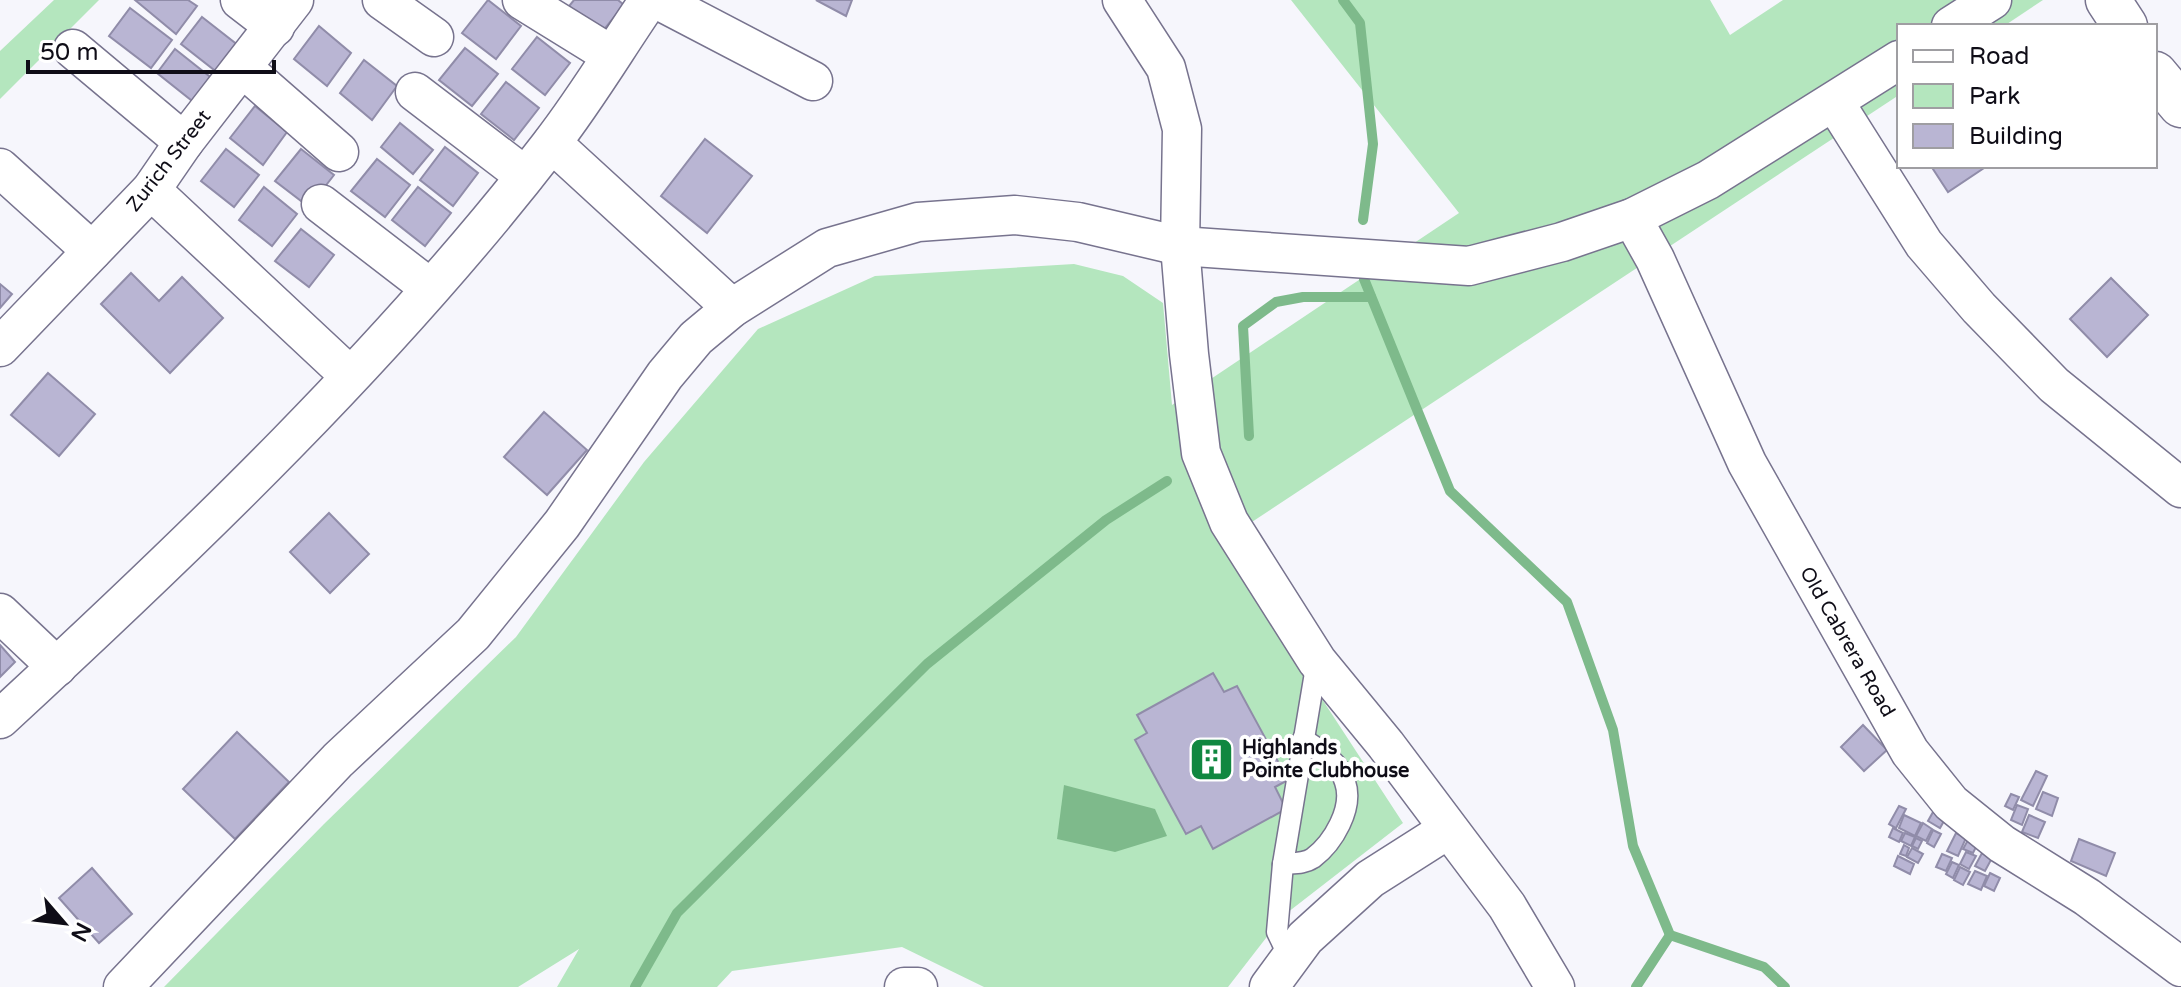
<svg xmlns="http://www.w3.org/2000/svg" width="2181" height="987" font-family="'Varela Round',sans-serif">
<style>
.green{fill:#b4e6be}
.water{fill:#7eba8b}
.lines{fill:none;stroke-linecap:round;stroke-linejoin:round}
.stream{stroke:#7eba8b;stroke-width:10}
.building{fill:#b9b5d3;stroke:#908ca9;stroke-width:2}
.service-casing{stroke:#77738e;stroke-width:23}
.minor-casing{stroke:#77738e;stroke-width:41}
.tertiary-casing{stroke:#77738e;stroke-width:47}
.service{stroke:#fff;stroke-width:20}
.minor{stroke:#fff;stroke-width:38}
.tertiary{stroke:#fff;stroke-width:44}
.labels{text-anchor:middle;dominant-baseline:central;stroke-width:8;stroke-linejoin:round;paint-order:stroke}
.street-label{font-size:20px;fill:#0f0d17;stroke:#fff}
.poi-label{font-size:20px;font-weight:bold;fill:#0f0d17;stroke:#fff;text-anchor:start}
</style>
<rect width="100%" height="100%" fill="#f6f6fc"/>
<g class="green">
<polygon points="54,0 99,0 0,99 0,51"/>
<polygon points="1291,0 1710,0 1730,35 1783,0 2043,0 2004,26 1899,26 1899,95 1220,543 1403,823 1283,916 1228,987 984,987 902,947 732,971 717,987 557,987 579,949 518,987 164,987 324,824 516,637 644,462 758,329 875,276 1074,264 1123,276 1163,303 1172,405 1459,213"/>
</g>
<polygon class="water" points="1064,785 1155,809 1167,836 1115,852 1057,839"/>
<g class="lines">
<g class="stream">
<polyline points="1343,0 1360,23 1373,144 1363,220"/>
<polyline points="1364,279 1450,491 1567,602 1613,730 1633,846 1670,935 1764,967 1785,987"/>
<polyline points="1249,436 1243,326 1276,302 1303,297 1371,297"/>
<polyline points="635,987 677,913 927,664 1106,520 1167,481"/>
<polyline points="1636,987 1670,935"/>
</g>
</g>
<g class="building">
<polygon points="135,0 188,0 197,6 176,34"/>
<polygon points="488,0 521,26 496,59 462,33"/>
<polygon points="574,0 618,0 624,5 598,37 565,11"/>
<polygon points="816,0 852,0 846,16"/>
<polygon points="130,8 172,40 151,68 109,36"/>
<polygon points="202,17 239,46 218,73 181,44"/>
<polygon points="319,26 351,53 327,86 294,59"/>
<polygon points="537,37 570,63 545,95 512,69"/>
<polygon points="465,48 498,74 472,106 439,80"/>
<polygon points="175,49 214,80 196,104 157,73"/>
<polygon points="364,60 397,86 372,120 340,93"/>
<polygon points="506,82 539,108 514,140 481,114"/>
<polygon points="255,106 287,132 263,165 230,138"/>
<polygon points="400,123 433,150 413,174 381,147"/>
<polygon points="705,139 752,176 707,233 661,196"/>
<polygon points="445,147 478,173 453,206 420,180"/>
<polygon points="226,149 259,175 234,207 201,181"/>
<polygon points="301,149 334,175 309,207 275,181"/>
<polygon points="377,159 410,185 385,217 351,191"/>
<polygon points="1931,166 1987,166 1948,192"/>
<polygon points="264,187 297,214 272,246 239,220"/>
<polygon points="418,187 451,213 425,246 392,220"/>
<polygon points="301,229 334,255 309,287 275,261"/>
<polygon points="131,273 159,301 182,277 223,318 170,373 101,304"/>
<polygon points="2111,278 2148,315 2107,357 2070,319"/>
<polygon points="0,284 12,294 0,308"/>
<polygon points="48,373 95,414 59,456 11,415"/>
<polygon points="544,412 587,450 547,495 504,457"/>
<polygon points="329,513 369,554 330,593 290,552"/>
<polygon points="0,645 15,662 0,677"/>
<polygon points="1213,673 1224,692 1237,686 1288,780 1275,787 1286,809 1213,849 1201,826 1186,834 1135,740 1147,733 1137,715"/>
<polygon points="1863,725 1887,750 1864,771 1841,747"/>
<polygon points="237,732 289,782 235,839 183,789"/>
<polygon points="2036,771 2047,776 2033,806 2021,800"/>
<polygon points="2043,792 2058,798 2052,816 2036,809"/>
<polygon points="2011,794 2019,797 2013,810 2005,806"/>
<polygon points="1937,805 1949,812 1940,828 1928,821"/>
<polygon points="2017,805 2028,809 2022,825 2011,820"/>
<polygon points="1899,806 1906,809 1896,828 1889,824"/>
<polygon points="1904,815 1921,823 1915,836 1899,828"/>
<polygon points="2029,815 2045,822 2038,838 2022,832"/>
<polygon points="1923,823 1932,829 1926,841 1916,836"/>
<polygon points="1893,828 1903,833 1899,842 1889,837"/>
<polygon points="1933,830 1941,834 1934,847 1927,843"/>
<polygon points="1905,833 1915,837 1911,846 1901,841"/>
<polygon points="1956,833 1966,838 1958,856 1947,851"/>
<polygon points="1916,838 1922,841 1918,849 1912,846"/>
<polygon points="2079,839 2115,853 2106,876 2071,861"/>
<polygon points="1968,840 1977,845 1973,853 1963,849"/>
<polygon points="1904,845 1909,848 1906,856 1900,854"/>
<polygon points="1912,848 1923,854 1918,863 1907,857"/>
<polygon points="1966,852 1976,856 1969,869 1960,864"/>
<polygon points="1982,853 1992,858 1985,871 1975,866"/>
<polygon points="1942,854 1952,858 1946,871 1936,867"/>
<polygon points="1898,856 1914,864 1910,874 1894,866"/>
<polygon points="1952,862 1959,865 1953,878 1946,874"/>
<polygon points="1960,867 1970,872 1963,885 1954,880"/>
<polygon points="92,868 132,914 99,943 59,898"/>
<polygon points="1975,871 1987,876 1981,890 1968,884"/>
<polygon points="1990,873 2000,878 1994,891 1984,886"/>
</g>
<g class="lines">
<defs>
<g id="service">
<path d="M1283 864C1293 863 1304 864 1313 858 1333 843 1354 808 1345 782 1339 761 1320 750 1303 739"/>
<polyline points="1290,959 1277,932 1283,864 1317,661"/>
</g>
<g id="minor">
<polyline points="240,0 275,27"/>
<polyline points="382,0 434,37"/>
<polyline points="522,0 611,55"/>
<polyline points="658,0 813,81"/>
<polyline points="1122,0 1166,68 1182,129 1180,246 1189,354 1201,453 1229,522 1317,661 1386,745 1507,906 1555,987"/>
<polyline points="1951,26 1992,0"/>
<polyline points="73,49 184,142"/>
<polyline points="244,69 339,152"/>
<polyline points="415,92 525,176"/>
<polyline points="1835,103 1924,244 1979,308 2054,385 2181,488"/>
<polyline points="552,143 732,308"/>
<polyline points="0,168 92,251"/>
<polyline points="151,190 350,376"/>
<polyline points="321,204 430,288"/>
<polyline points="1632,218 1655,259 1747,463 1910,752 1951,803 2002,844 2087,897 2181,967"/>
<polyline points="0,347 151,190 184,142 294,0"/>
<polyline points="0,613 57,667"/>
<path d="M0 719C192 542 390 352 550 145 586 99 616 48 649 0"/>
<polyline points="123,987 338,760 473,634 562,524 665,375 696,338 732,308 827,248 918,222 1015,215 1078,222 1180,246 1469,266 1562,242 1632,218 1708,180 1899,60"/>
<polyline points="904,987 918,987"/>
<polyline points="1269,987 1305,938 1370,879 1447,830"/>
</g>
<g id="tertiary">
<polyline points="2108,0 2125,26"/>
<polyline points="2155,74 2181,105"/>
</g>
</defs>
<use href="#service" class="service-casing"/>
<use href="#minor" class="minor-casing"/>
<use href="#tertiary" class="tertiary-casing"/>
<use href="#service" class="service"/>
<use href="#minor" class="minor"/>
<use href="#tertiary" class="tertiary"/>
</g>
<defs>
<symbol id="building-square" viewBox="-11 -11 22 22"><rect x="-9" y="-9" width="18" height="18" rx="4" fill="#108740" stroke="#fff"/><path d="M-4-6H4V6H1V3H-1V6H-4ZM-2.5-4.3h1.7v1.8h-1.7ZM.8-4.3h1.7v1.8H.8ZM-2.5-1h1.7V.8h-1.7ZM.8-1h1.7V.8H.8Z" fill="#fff"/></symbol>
</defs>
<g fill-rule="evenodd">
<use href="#building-square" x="1186" y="734" width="51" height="51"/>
</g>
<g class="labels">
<g class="street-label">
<text transform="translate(169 161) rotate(-52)">Zurich Street</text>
<text transform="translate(1847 642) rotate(60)">Old Cabrera Road</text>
</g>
<g class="poi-label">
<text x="1242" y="748">Highlands<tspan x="1242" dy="23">Pointe Clubhouse</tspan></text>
</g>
</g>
<rect x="1897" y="24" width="260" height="144" fill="#ffffff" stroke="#9f9ea2" stroke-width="2"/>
<rect x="1913" y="50" width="40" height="12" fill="#ffffff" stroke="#9f9ea2" stroke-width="2"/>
<text x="1969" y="64" font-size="24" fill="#0f0d17">Road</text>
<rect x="1913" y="84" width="40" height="24" fill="#b4e6be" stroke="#9f9ea2" stroke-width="2"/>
<text x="1969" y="104" font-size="24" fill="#0f0d17">Park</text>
<rect x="1913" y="124" width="40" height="24" fill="#b9b5d3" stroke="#9f9ea2" stroke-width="2"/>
<text x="1969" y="144" font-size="24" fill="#0f0d17">Building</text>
<g transform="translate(64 923) rotate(118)" stroke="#ffffff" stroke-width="6" paint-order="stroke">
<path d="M0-6L14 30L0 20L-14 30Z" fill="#0f0d17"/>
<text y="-12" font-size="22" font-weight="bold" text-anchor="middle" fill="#0f0d17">N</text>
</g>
<path d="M28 60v12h246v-12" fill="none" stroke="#0f0d17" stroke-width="4"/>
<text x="40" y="60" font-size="24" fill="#0f0d17" stroke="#ffffff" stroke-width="6" paint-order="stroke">50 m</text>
</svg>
